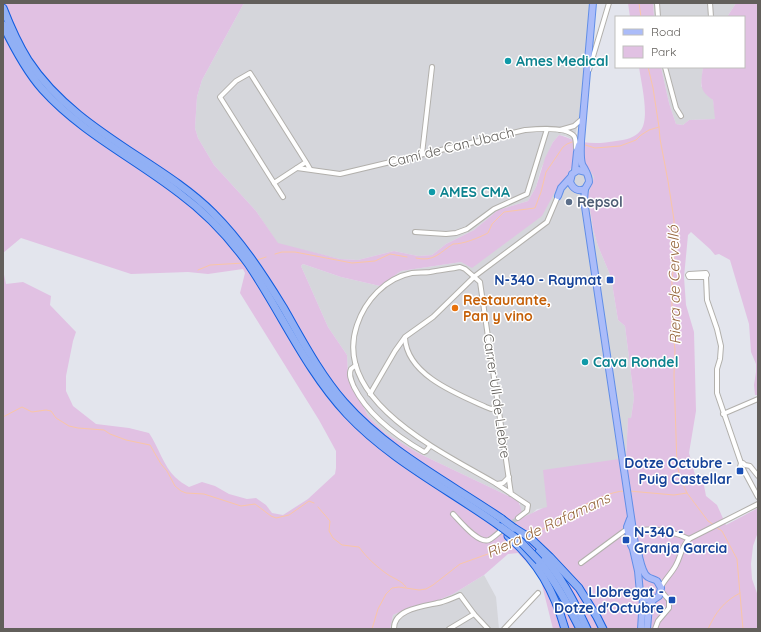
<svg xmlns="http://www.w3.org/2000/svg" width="761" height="632" font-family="Quicksand,sans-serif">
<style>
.industrial{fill:#d5d6db}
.green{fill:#e1c1e3;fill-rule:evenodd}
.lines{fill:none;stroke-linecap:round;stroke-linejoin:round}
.stream{stroke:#f9c6a7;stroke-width:1}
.street-tunnel{stroke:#c3c4c8;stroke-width:4;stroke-dasharray:4 2;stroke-linecap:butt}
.street-casing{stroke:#b2b0ac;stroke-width:6}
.primary-casing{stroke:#618ee7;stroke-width:8}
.highway-casing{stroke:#105cdf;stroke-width:9}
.street{stroke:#fff;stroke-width:4}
.primary{stroke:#abbcf9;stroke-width:6}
.highway{stroke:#91b0f5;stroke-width:7}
.highway-bridge-casing{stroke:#105cdf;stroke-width:9;stroke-linecap:butt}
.highway-bridge{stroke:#91b0f5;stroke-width:7}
.culture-dot{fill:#0f9aa8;stroke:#fff;stroke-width:1.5}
.service-dot{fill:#5c6f8a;stroke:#fff;stroke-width:1.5}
.transit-dot{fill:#1a4fb4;stroke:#fff;stroke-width:1.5}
.food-dot{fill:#e8710a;stroke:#fff;stroke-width:1.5}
.labels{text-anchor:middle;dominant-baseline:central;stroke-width:3;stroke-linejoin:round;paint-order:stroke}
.culture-label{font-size:14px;font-weight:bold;fill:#0d838f;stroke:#fff;text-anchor:start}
.street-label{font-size:14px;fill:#625f5b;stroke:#fff}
.service-label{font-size:14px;font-weight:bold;fill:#4e5e75;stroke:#fff;text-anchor:start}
.transit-label{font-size:14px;font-weight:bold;fill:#164399;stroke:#fff;text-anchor:end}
.food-label{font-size:14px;font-weight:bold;fill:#c56008;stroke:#fff;text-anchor:start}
.water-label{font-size:15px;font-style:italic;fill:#98683f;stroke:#fff}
</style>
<rect width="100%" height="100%" fill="#e3e5ed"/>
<g class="industrial">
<polygon points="244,3 590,3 579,120 574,140 565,136 559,135 553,142 541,169 536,187 528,201 498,210 474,230 446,244 432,255 418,256 394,251 358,260 340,259 278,244 256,211 214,165 198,138 195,128 197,97 202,80"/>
<polygon points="653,3 736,3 727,17 654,17"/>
<polygon points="661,67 703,67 701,86 713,100 716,119 689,120 683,125 676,124 669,103"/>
<polygon points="571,168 589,169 594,177 588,195 593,229 598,246 611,277 618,320 625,326 634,398 631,418 628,419 626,458 547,508 537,509 533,513 523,517 520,509 520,503 517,500 418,453 385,433 368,416 348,375 347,355 328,327 301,266 303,264 341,277 380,286 401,271 461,262 468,265 556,190 564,182"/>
<polygon points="484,575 496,597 499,629 390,629 393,615 413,606 429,604 453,594"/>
</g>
<g class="green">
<path d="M3 3H244L202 80 197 97 195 128 198 138 214 165 256 211 278 243 340 259 358 260 394 251 418 256 432 255 446 244 474 230 498 210 528 201 536 187 545 158 553 142 559 135C567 137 574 141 582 142 594 144 605 143 616 141 625 140 635 138 641 130 650 118 641 82 639 67H661L669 103 676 124 683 125 689 120 715 119 713 100C698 90 701 84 703 67H744V17H727L736 3H758V395H755L754 385 756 372V364L751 352 749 324 730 260 719 254 715 255 710 249 691 232 688 235 684 277 686 305 694 332 696 411 689 453 695 475H702L706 496 717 505 726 525 758 508V532L753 546 751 564 752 579 758 596V629H553L540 577 518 553 508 554 484 575 453 594 429 604 413 606 393 615 390 629H3V270L6 284 23 282 51 296 50 305 76 332 73 341 66 376V391L73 406 96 424 129 428 149 433C158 446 164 467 175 477 179 481 184 484 189 487L202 482 215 486 229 494 247 499 256 498 266 505 272 513 283 515 308 499 335 474 336 468V451L319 420 240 293 245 273 243 269 208 274 188 272 131 274 21 238 3 253ZM571 168 589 169 594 177 588 195 593 229 598 246 611 277 618 320 625 326 634 398 631 418H628L626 458 543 470 547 507C538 509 532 514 523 517 521 511 521 505 517 500L418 453 385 433 368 416 348 375 347 355 328 327 301 266 303 264 341 277 380 286 401 271 461 262 472 268 542 216 556 190 564 182Z"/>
<polygon points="628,3 653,3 654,17 630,17"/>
</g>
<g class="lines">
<g class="stream">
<polyline points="639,3 641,17"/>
<polyline points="648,67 653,88 659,127 660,139 668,181 674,220 674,262 672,281 672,323 675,350 674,375 677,465 681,480 687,493 708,521 714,525"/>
<polyline points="585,145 595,148 620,146 636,140 641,135 649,130 659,127"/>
<polyline points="275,254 282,252 295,252 352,263 375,261 390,254 407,257"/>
<path d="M416 258C434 262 439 253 453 244 464 244 478 238 488 233L492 224 504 212 535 208 541 192 546 172 563 147 567 144 572 142"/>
<polyline points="257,260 266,257"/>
<polyline points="198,270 210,265 244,263"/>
<polyline points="3,417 22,407 32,412 46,410 51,411 56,418 69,426 78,428 104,430 110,434 126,440 150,445 161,464 167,471 175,486 181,491 186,493 204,494 241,506 255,504 271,516 276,518 289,515 309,501 314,503"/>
<polyline points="629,491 674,495 687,493"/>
<path d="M318 507 330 521 329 531 333 538 342 545 359 547C366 557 377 567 387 574 394 579 401 580 406 587"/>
<polyline points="716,527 722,531 737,559 743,629"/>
<path d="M532 535C555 523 599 492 624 491"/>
<polyline points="372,629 378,609 386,594 392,588 399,587 419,590 426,589 433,585 460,564 513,545"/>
<path d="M708 629C716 612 723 602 740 593"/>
</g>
<polyline class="street-tunnel" points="508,525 518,518"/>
<defs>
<g id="street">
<polyline points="657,3 658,17"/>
<polyline points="710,3 711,17"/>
<polyline points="665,67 676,108 681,116"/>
<polyline points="589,70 609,3"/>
<polyline points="560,130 574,126 582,119"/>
<polyline points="422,154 432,67"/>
<polyline points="306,162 274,183 220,97 236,81 250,73 306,162 310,169"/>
<path d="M297 168 340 174 525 130C536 129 566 126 574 136 576 139 576 144 576 148"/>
<polyline points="274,183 283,197"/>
<polyline points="415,232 446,234 456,233 467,229 494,209 527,194 547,129"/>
<polygon points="706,273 707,275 706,277 689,277 688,275 689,274"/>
<polyline points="706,277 707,300 717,329 721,346 720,359 717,369 717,393 741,463"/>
<path d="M405 338C407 375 457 394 486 407L491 409 499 407"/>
<path d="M356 365C354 367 352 368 351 369 348 375 352 382 354 387 368 415 398 437 424 452L426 451 430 446"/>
<polyline points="370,394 395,351 405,337 433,317 475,276 547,222 558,196"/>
<polyline points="723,414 758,399"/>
<polyline points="758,476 750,466 745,465 743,463 741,463 740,467 743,469 758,497"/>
<polyline points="497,484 503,483 509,477"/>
<path d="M511 494 480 282 465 269 460 267C450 269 440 270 430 272 424 273 418 272 412 273 385 278 365 301 357 325 331 401 444 453 495 483 506 490 517 498 528 505L527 511 518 518"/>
<path d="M453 514C460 521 478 544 489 540 493 538 498 533 502 530"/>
<path d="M638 530C657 528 673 531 689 539"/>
<polyline points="581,563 627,529"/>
<path d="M661 587C665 579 672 573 676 565 681 556 681 547 689 539L758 504"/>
<path d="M394 629C393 608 427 606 442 602 448 600 454 598 460 595L474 614 488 629"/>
<polyline points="449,629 474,614"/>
<polyline points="504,629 538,593"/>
<polyline points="655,629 658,621 669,608 669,600 661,591"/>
</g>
<g id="primary">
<polyline points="575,171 577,152 579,145"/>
<path d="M586 172 578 170 572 174 570 182C573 189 578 192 585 189L589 182C589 175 585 170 582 164 580 157 581 149 581 141L593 3"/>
<path d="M585 189 584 200 635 544C640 553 640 572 648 577 651 579 654 579 657 581L661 588 659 596 653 600 649 606 647 629"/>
<polyline points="558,196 561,188 570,178"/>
<polyline points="630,519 627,527 631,545 633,549 638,571 640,593 645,599 653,600"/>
<polyline points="641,629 643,598"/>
</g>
<g id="highway">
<path d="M3 8C10 26 18 44 28 60 56 103 99 131 140 158 166 175 192 192 213 213 241 241 262 273 283 307 302 340 319 373 344 402 388 452 448 482 502 519"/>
<path d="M3 25C14 48 26 71 43 90 82 133 134 158 179 193 206 213 229 237 249 265 282 314 306 370 347 414 391 461 450 490 501 527"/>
<polyline points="514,528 530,538 550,557 579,588 597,617 603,629"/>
<path d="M508 536C538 562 554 591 565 629"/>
<path d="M539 552C560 574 574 601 587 629"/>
<path d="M539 561C556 582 568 605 580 629"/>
</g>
</defs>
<use href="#street" class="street-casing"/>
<use href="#primary" class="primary-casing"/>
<use href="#highway" class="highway-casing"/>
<use href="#street" class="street"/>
<use href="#primary" class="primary"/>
<use href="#highway" class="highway"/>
<defs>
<g id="highway-bridge">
<polyline points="502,519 514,528"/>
<polyline points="501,527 520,541 539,561"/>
</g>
</defs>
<use href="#highway-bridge" class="highway-bridge-casing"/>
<use href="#highway-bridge" class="highway-bridge"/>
</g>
<g class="culture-dot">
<circle cx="508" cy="61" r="4"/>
<circle cx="432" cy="192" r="4"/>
<circle cx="585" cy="362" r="4"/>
</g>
<circle class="service-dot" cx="569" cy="202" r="4"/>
<g class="transit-dot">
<rect x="606" y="276" width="8" height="8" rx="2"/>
<rect x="736" y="467" width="8" height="8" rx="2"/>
<rect x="622" y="536" width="8" height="8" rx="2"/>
<rect x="668" y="596" width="8" height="8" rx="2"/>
</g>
<circle class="food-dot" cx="455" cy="308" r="4"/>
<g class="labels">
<g class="culture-label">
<text x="516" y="61">Ames Medical</text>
<text x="440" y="192">AMES CMA</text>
<text x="593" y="362">Cava Rondel</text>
</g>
<g class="street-label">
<text transform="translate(451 147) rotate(-14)">Camí de Can Ubach</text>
<text transform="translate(497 396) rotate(82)">Carrer Ull de Llebre</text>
</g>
<g class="service-label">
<text x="577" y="202">Repsol</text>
</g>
<g class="transit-label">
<text x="602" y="280">N-340 - Raymat</text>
<text x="732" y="463">Dotze Octubre -<tspan x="732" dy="16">Puig Castellar</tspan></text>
<text x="634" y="532" text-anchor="start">N-340 -<tspan x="634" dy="16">Granja Garcia</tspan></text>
<text x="664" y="592">Llobregat -<tspan x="664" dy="16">Dotze d'Octubre</tspan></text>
</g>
<g class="food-label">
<text x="463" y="300">Restaurante,<tspan x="463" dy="16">Pan y vino</tspan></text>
</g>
<g class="water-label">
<text transform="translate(674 285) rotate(-91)">Riera de Cervelló</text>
<text transform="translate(548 525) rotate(-25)">Riera de Rafamans</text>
</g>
</g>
<rect width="761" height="632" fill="none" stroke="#625f5b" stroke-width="8"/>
<rect x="615" y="16" width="130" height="52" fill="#ffffff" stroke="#c0bfbd"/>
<rect x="623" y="29" width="20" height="6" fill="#abbcf9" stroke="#c0bfbd"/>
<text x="651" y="36" font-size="12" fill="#625f5b">Road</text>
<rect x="623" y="46" width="20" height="12" fill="#e1c1e3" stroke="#c0bfbd"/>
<text x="651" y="56" font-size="12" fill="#625f5b">Park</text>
</svg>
